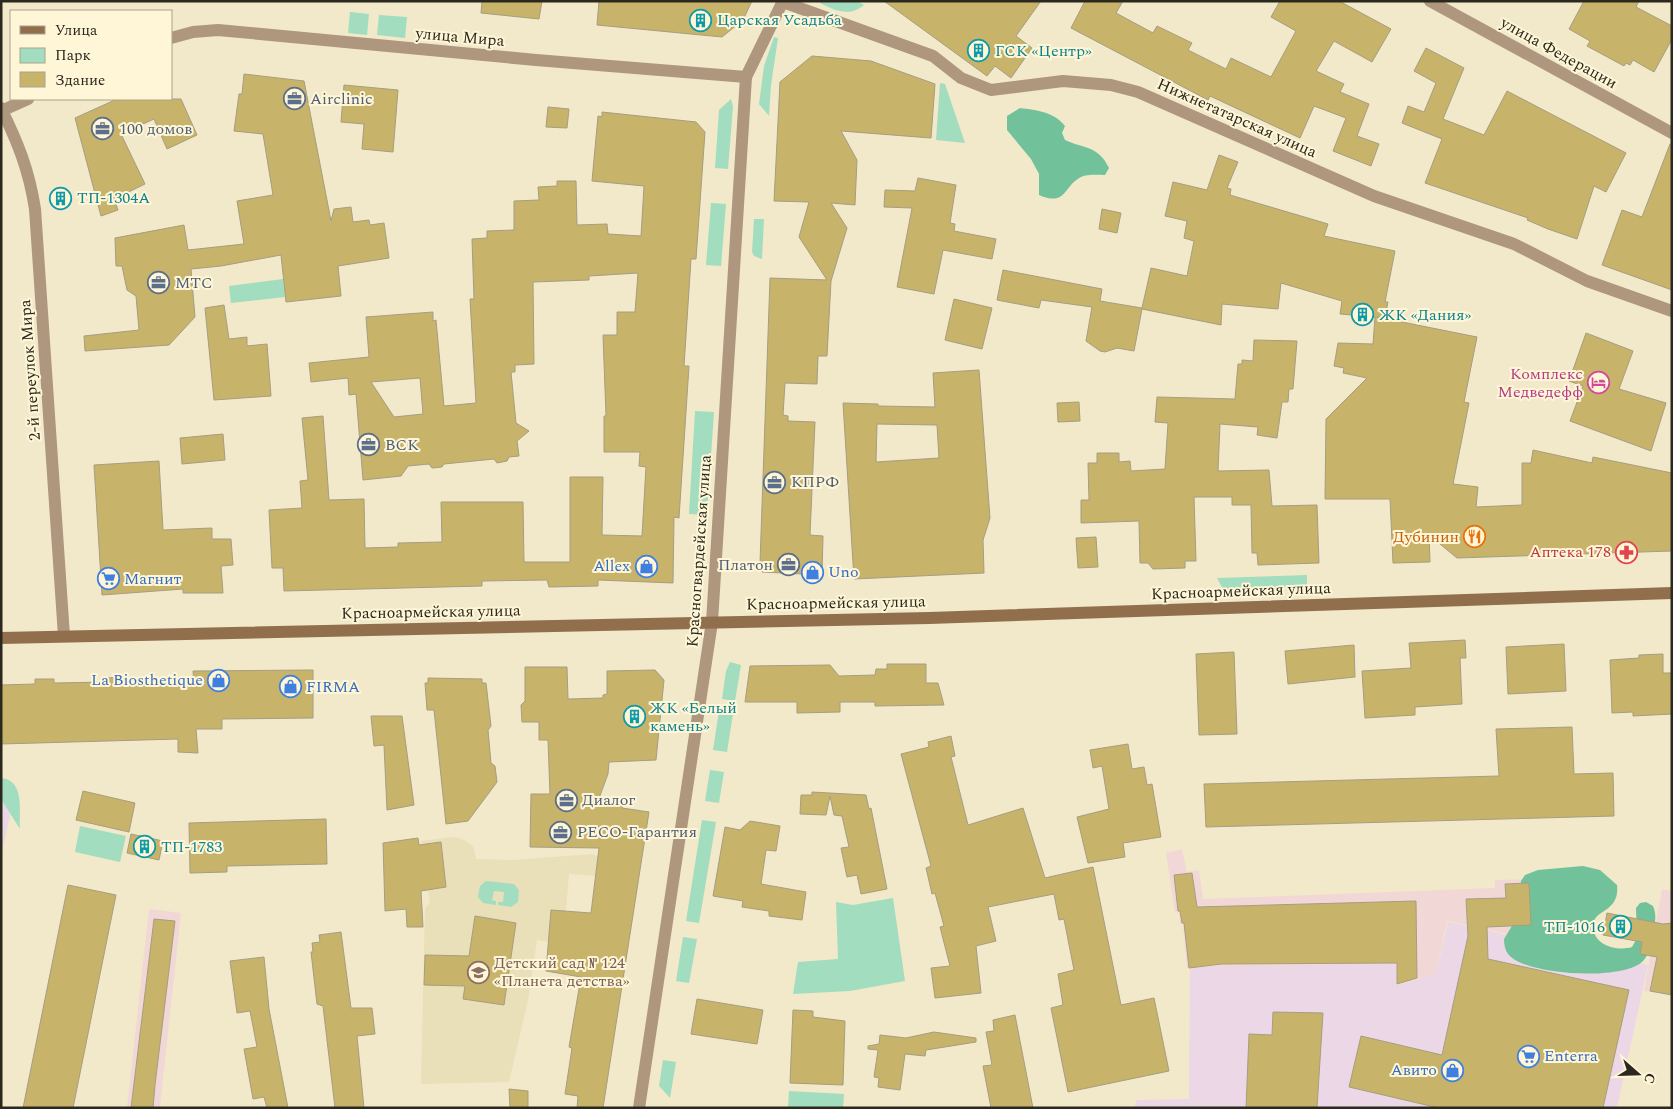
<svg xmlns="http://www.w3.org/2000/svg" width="1673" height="1109" font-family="Spectral,serif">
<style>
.commercial{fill:#ecd7e6}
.industrial{fill:#f2d7d7}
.built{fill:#e9dfb9}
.green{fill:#a2ddbf}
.forest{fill:#71c19b}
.building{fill:#c7b36a;stroke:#a59e81;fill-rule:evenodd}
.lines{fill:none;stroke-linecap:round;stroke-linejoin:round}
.minor{stroke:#ae967f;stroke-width:12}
.secondary{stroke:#916f4c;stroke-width:12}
.labels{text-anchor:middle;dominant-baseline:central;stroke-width:4;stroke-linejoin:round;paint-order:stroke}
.culture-label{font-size:16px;fill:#0d838f;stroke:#fef6d7;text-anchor:start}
.street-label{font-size:16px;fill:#2b281d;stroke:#fef6d7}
.service-label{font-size:16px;fill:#4e5e75;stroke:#fef6d7;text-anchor:start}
.hotel-label{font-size:16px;fill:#b23c85;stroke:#fef6d7;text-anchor:end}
.food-label{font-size:16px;fill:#c56008;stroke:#fef6d7;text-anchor:end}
.health-label{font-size:16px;fill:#be3a42;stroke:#fef6d7;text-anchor:end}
.shop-label{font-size:16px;fill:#366cbe;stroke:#fef6d7;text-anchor:start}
.education-label{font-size:16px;fill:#785e54;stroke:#fef6d7;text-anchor:start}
</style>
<rect width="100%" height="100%" fill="#f1e9ca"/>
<g class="commercial">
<polygon points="1,799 13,802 1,856"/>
<polygon points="1448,922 1648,965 1617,1108 1135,1108 1136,1100 1189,1099 1190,967 1396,963 1397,985 1436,974"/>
</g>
<g class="industrial">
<polygon points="1182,849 1187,872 1199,870 1203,899 1495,888 1495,880 1533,879 1536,940 1447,921 1436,974 1397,984 1396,963 1187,968 1183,924 1180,924 1179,912 1175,913 1166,853"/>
<polygon points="1662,889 1672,891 1672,995 1644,991"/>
<polygon points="149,909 181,913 160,1107 164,1108 127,1108"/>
</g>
<polygon class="built" points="453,837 462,839 473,846 476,859 513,860 592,854 597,856 642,858 596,876 569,874 563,944 537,940 528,1000 509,1082 421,1084 425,908 430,903 421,841"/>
<g class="green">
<path d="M821 1H857L864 5C850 17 835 11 820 3Z"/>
<polygon points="350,12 369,14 367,35 348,33"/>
<polygon points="379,15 407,17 405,38 377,35"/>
<polygon points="774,37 778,38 771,85 769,116 759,104 764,66"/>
<polygon points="940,83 945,84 965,143 936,140"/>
<polygon points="731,99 733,106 728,169 715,168 719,110"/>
<polygon points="711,203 726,204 721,266 706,265"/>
<polygon points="754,219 764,219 762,259 754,256 752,252"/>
<polygon points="283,279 285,297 231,303 229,286"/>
<polygon points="695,411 714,412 707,515 689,514"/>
<polygon points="1307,575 1307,587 1223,589 1217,578"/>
<polygon points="730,662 741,665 735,701 722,699 726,671"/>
<polygon points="719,711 733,714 727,752 713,750"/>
<polygon points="710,770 724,772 719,803 705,801"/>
<path d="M1 778C25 780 19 811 20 829L1 799Z"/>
<polygon points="702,820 716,822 699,923 686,921"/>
<polygon points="80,826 126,836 120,862 75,852"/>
<polygon points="486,881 514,884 519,890 518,902 511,907 498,905 498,902 503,902 504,892 494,891 492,900 496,901 496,905 483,903 478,897 480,886"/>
<polygon points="893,898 905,981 850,991 793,994 798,962 838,959 836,902 853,905"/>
<polygon points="683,937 697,939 689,983 676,981"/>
<polygon points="663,1060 676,1062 670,1098 659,1086"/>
<polygon points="789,1091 844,1094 843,1108 788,1108"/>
</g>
<g class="forest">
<path d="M1020 108C1037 110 1054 112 1065 126L1062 133 1065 140C1084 149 1098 145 1109 168L1105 175C1099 175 1087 174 1081 177 1063 186 1067 207 1039 195V174L1031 159 1007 130V116Z"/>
<path d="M1583 866 1600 870 1617 885C1620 911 1596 910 1594 922 1589 944 1616 952 1632 947L1637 938 1636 908 1640 903 1646 902 1653 906C1657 915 1655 923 1653 932 1652 941 1650 954 1643 961 1625 981 1525 976 1508 954 1505 950 1504 944 1504 939L1518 916 1521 881 1525 875 1538 870Z"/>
</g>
<g class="building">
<polygon points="482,1 542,1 539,19 481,13"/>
<polygon points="599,1 752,1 743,20 722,37 597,25"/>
<polygon points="884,1 1041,1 1016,36 1032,48 1011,78 995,66 987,76"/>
<polygon points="1085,1 1123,1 1116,13 1153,33 1157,26 1192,43 1188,50 1226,69 1231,58 1271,77 1296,31 1271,17 1280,1 1339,1 1391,29 1372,62 1334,41 1316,71 1344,84 1340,92 1369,104 1357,136 1379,144 1371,166 1333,151 1346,118 1314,106 1300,138 1210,96 1208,100 1071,28"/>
<polygon points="1584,1 1639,1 1636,7 1672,26 1672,39 1654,72 1633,60 1630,65 1626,63 1624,66 1587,46 1590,41 1569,29"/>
<polygon points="1426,48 1464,68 1443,119 1484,135 1507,91 1626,153 1606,192 1594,186 1577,239 1548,229 1527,220 1528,218 1425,183 1442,139 1402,123 1408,106 1424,112 1436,83 1414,71"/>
<polygon points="812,56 871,61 935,84 931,138 841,131 857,160 855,205 831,203 847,228 831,281 827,356 818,356 817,384 785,383 783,415 788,416 788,421 815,422 810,535 823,536 822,575 762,572 760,563 770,278 827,280 799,237 809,202 774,201 780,82"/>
<polygon points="244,74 304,81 331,221 334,209 351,207 353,222 369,220 370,225 384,223 389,258 338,266 341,296 286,302 281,255 221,266 191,269 195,317 169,345 85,351 84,336 139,330 136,296 127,290 122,266 116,266 115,238 184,225 188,250 244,244 237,201 273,195 263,134 234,131 239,94 242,94"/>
<polygon points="344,85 398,90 393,152 362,149 364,124 341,122"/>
<polygon points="117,99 181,99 197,135 167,149 154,119 121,134 145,184 114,199 118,210 101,216 75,118"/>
<polygon points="548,107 569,109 567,128 546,127"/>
<path d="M602 112 696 122 705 132 696 259H691L684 366H689L679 518 674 517 673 583 598 580V586L549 587 547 580 482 581V586L284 591 283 568H272L269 510 302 508 300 481 308 480 302 418 323 416 329 500 364 499 365 548 398 547V543L442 542 441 502H523L524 562H570V477H603L602 535 642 536 646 467 639 466 640 452H604V416H606L603 335H617V312H635L638 273 589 276V280L533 282 534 364 515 365V372H511L516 423 529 431 517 441 519 456 509 457 507 461 497 463 494 459 444 464 442 467 432 468 429 464 408 466 401 476 363 480 356 394 349 395 348 378 311 382 309 363 369 357 366 317 433 312V321L436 320 444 406 476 403 470 299H474L472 239 487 238V231L514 230V201L539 200 538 187 557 186V181H576L577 225 607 224 608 234 641 236 644 186 592 181 598 116 602 117ZM420 378 423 414 394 417 371 382Z"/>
<polygon points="1670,144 1672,144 1672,290 1602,265 1622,210 1642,217"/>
<polygon points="1219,155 1238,162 1227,188 1231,189 1230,195 1328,224 1324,236 1395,251 1385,302 1388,302 1385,317 1377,317 1477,337 1464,402 1469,403 1453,484 1478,487 1476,507 1522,505 1522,463 1531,463 1533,450 1592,463 1593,457 1672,473 1672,551 1457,558 1429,535 1430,562 1393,563 1390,499 1325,499 1326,419 1367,378 1343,373 1344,368 1334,366 1338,343 1373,344 1375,317 1340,314 1342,301 1281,283 1278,309 1222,304 1221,325 1142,309 1134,351 1117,348 1105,352 1100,351 1086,341 1092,307 1041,300 1039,308 997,300 1003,270 1102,289 1100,301 1142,308 1151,268 1187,276 1194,241 1184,238 1187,221 1165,216 1173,182 1207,190"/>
<polygon points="918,178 956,185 950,223 955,224 954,231 996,239 992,259 943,250 934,294 897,287 912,208 884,207 885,190 915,191"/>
<polygon points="1102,209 1121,213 1117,233 1099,229"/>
<polygon points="954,299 992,308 982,349 945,340"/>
<polygon points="224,305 229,339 247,337 247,346 267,344 271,396 214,400 205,308"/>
<polygon points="1586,333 1633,351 1619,389 1666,403 1651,451 1570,421 1583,386 1569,381"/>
<polygon points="1254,340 1297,341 1293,389 1289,389 1288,402 1282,402 1277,438 1257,435 1258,427 1220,424 1218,471 1269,470 1272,506 1317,505 1319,563 1258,565 1257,553 1252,553 1251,505 1232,505 1232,497 1194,497 1196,561 1185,561 1185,568 1153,569 1148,563 1140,563 1139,521 1081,523 1081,500 1089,500 1088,463 1097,463 1097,453 1119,453 1119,462 1130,461 1131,471 1165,469 1168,423 1155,422 1157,397 1235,399 1238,364 1242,364 1242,360 1253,361"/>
<path d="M979 370 990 518 983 540 984 573 854 579 843 403 878 404V406L935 407 933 373ZM877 424 937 425 939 458 876 462Z"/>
<polygon points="1079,402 1080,421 1058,422 1057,403"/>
<polygon points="223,434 225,460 182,464 180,438"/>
<polygon points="159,461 163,530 212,528 212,539 231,539 233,565 221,566 223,593 183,593 183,589 102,595 94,465"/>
<polygon points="1096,537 1098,567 1078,568 1076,538"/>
<polygon points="1465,640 1466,658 1460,658 1462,704 1415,707 1415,715 1365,718 1362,671 1411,668 1409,643"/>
<polygon points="1564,644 1566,691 1508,694 1506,647"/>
<polygon points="1354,645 1355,677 1288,684 1285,651"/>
<polygon points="1234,652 1237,734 1199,735 1196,654"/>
<polygon points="1663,654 1663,673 1672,673 1672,714 1633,716 1633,712 1612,713 1610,660 1639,658 1639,655"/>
<polygon points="887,664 926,664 926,683 938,683 944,705 875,706 875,702 840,702 840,712 797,713 797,702 745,702 750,666 830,665 839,676 875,675 876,669 887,669"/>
<polygon points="525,667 567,667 568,699 603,698 603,695 607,694 607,671 655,670 664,680 656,760 609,762 608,774 598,801 623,804 622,808 649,812 603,1108 577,1108 578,1096 565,1094 572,1048 569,1047 581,977 546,971 551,910 591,913 599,848 530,847 531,794 550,794 548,740 539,740 539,722 522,722 521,705 525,701"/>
<polygon points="313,670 313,718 222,719 222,729 196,729 198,753 178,752 178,739 1,744 1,685 35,684 35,679 54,679 54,683 106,682 106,678 125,677 125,682 194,684 193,671"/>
<polygon points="428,678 482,679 482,683 486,683 491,726 488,730 491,763 495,766 497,782 468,821 446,824 434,710 427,710 425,683 428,683"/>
<polygon points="371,716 402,716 414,805 387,810 384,745 374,746"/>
<polygon points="1572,727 1574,774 1613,773 1614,816 1206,827 1204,784 1499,776 1496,729"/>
<polygon points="951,736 955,756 951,757 968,825 1023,808 1045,878 1093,867 1121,1005 1154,998 1169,1071 1068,1092 1051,1008 1063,1005 1058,974 1074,970 1064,919 1059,920 1054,894 988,907 996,941 976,946 981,993 935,998 931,968 950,966 940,927 944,926 935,893 932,894 926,868 931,866 901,754 929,747 928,742"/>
<polygon points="1128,744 1132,769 1144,767 1147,785 1152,784 1161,837 1123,843 1125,857 1088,863 1077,817 1109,809 1102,766 1093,768 1090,750"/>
<polygon points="83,791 135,803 129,832 76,820"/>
<polygon points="812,792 866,795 869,809 871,808 887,889 861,894 857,875 847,877 841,848 849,847 842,816 834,815 830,796 826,815 800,814 801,795 812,795"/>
<polygon points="326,819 327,864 227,866 227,872 190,873 189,823"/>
<polygon points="750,821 780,826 776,851 766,850 761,884 806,892 802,920 769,916 769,911 742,907 743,901 713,896 725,827 740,830"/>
<polygon points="131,834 163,841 159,860 127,853"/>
<polygon points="418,838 419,845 441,842 446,887 421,891 423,927 407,927 406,909 385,911 383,843"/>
<polygon points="1192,873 1197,907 1416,901 1417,978 1397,984 1397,963 1221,964 1189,968 1184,923 1182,923 1180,911 1178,911 1174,875"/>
<polygon points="1529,883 1531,925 1487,927 1488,959 1629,990 1603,1108 1439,1108 1349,1087 1361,1036 1442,1055 1468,936 1466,899 1506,898 1505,884"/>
<polygon points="68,885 116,895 73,1108 23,1108"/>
<polygon points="1607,913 1663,924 1672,923 1672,995 1650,991 1657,957 1640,954 1642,942 1603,935"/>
<polygon points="475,916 516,923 504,1005 463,999 465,986 424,985 425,955 469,956"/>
<polygon points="154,919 175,921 155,1085 153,1108 131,1108"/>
<polygon points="341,932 351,1008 372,1008 375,1034 357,1036 364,1108 335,1108 323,1006 317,1004 311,952 313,952 312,943 320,942 319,935"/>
<polygon points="264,957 269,1009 288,1108 267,1108 264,1097 253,1099 244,1049 257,1047 250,1011 237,1013 230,961"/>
<polygon points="697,999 763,1010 757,1044 691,1034"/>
<polygon points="793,1010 813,1011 813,1017 845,1021 843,1085 790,1083"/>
<polygon points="1273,1012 1323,1013 1317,1108 1246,1108 1249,1034 1272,1035"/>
<polygon points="1015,1015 1033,1108 991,1108 983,1066 992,1065 986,1032 994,1031 993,1020"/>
<polygon points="934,1032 976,1038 976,1042 926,1050 925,1056 905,1054 900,1090 878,1087 879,1078 874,1077 878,1050 868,1049 868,1046 879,1044 880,1035 906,1038"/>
<polygon points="509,1089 528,1091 528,1108 510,1108"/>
</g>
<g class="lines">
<g class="minor">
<polyline points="1430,1 1672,133"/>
<polyline points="783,2 933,56 961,78 991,90 1063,81 1111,85 1138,92 1374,196 1514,244 1587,281 1672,311"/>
<polyline points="171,38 193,32 218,30 536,60 746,77"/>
<path d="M1 108C18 143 29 170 35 209L64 636"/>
<polyline points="1,111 28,99"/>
<polyline points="639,1108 712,622 746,77 783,1"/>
</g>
<polyline class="secondary" points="1,638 929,618 1672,593"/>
</g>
<defs>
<symbol id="building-ring" viewBox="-11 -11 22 22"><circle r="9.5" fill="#fef6d7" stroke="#0f9aa8" stroke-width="1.5"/><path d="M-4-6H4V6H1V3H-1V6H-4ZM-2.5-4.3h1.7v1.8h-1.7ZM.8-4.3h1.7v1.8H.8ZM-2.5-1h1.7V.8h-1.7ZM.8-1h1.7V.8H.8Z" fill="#0f9aa8"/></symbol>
<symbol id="office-ring" viewBox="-11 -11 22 22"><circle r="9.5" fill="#fef6d7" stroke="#5c6f8a" stroke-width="1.5"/><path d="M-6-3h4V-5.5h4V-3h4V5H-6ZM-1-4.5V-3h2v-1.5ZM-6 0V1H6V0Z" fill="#5c6f8a"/></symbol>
<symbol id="hotel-ring" viewBox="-11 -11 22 22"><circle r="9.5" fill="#fef6d7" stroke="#d1479c" stroke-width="1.5"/><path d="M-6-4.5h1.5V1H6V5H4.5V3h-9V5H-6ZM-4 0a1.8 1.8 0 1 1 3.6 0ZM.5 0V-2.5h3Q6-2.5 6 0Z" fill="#d1479c"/></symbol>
<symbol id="restaurant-ring" viewBox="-11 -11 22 22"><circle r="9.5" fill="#fef6d7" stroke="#e8710a" stroke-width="1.5"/><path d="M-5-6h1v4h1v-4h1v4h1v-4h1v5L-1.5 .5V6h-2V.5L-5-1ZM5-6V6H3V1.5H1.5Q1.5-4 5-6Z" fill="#e8710a"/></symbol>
<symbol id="pharmacy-ring" viewBox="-11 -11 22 22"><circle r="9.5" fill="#fef6d7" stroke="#e0444e" stroke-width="1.5"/><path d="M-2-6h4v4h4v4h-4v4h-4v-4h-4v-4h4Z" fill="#e0444e"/></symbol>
<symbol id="shop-ring" viewBox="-11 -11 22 22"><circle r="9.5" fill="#fef6d7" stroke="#3f7fe0" stroke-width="1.5"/><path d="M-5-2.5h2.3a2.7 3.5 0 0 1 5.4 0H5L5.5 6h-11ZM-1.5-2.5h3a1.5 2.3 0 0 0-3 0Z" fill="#3f7fe0"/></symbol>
<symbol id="supermarket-ring" viewBox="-11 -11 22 22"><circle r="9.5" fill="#fef6d7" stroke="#3f7fe0" stroke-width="1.5"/><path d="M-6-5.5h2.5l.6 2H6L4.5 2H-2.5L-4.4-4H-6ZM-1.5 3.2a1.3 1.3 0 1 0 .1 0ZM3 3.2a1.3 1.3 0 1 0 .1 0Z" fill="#3f7fe0"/></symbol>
<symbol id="school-ring" viewBox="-11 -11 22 22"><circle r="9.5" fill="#fef6d7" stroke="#8d6e63" stroke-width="1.5"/><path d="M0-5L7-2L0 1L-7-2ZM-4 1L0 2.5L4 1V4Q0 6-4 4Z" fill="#8d6e63"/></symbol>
</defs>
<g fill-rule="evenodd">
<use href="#building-ring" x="688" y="8" width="25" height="25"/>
<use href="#building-ring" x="966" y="38" width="25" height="25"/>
<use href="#office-ring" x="282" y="86" width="25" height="25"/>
<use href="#office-ring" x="90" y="116" width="25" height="25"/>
<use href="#building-ring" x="48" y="186" width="25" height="25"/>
<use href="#office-ring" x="146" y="270" width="25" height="25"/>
<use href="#building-ring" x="1350" y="302" width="25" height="25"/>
<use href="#hotel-ring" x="1586" y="370" width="25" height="25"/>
<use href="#office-ring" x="356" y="432" width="25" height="25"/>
<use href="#office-ring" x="762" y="470" width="25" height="25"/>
<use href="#restaurant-ring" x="1462" y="524" width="25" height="25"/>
<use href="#pharmacy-ring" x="1614" y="540" width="25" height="25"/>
<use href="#office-ring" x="776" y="552" width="25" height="25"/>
<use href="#shop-ring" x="634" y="554" width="25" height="25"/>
<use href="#shop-ring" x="800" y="560" width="25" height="25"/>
<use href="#supermarket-ring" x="96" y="566" width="25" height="25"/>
<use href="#shop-ring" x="206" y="668" width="25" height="25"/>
<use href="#shop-ring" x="278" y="674" width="25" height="25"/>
<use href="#building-ring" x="622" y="704" width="25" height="25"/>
<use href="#office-ring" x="554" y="788" width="25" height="25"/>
<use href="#office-ring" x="548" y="820" width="25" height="25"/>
<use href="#building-ring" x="132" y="834" width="25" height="25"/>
<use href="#building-ring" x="1608" y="914" width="25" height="25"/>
<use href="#school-ring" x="466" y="960" width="25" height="25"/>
<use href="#supermarket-ring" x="1516" y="1044" width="25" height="25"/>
<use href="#shop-ring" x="1440" y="1058" width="25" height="25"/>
</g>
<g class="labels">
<g class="culture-label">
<text x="717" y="20">Царская Усадьба</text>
<text x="995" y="51">ГСК «Центр»</text>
<text x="77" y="198">ТП-1304А</text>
<text x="1379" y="315">ЖК «Дания»</text>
<text x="650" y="708">ЖК «Белый<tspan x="650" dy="18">камень»</tspan></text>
<text x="161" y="847">ТП-1783</text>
<text x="1605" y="927" text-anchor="end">ТП-1016</text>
</g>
<g class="street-label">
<text transform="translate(460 37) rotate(5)">улица Мира</text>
<text transform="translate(1559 53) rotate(29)">улица Федерации</text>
<text transform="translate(1237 118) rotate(24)">Нижнетатарская улица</text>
<text transform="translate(30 370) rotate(-94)">2-й переулок Мира</text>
<text transform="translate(699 551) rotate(-86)">Красногвардейская улица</text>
<text transform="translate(1241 591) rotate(-2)">Красноармейская улица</text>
<text transform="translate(836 603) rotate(-1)">Красноармейская улица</text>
<text transform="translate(431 612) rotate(-1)">Красноармейская улица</text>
</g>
<g class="service-label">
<text x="310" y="99">Airclinic</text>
<text x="119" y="129">100 домов</text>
<text x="175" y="283">МТС</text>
<text x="385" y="445">ВСК</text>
<text x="791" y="482">КПРФ</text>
<text x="773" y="565" text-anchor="end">Платон</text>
<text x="582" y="800">Диалог</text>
<text x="577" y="832">РЕСО-Гарантия</text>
</g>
<g class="hotel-label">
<text x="1583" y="374">Комплекс<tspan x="1583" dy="18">Медведефф</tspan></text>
</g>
<g class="food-label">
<text x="1459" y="537">Дубинин</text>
</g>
<g class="health-label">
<text x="1611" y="552">Аптека 178</text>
</g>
<g class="shop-label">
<text x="630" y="566" text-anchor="end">Allex</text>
<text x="828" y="572">Uno</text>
<text x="124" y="579">Магнит</text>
<text x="203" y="680" text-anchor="end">La Biosthetique</text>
<text x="306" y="687">FIRMA</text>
<text x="1544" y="1056">Enterra</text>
<text x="1437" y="1070" text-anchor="end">Авито</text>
</g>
<g class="education-label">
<text x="494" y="963">Детский сад № 124<tspan x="494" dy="18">«Планета детства»</tspan></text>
</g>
</g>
<rect width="1673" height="1109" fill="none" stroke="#2b281d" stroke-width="5"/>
<rect x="10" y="10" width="162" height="90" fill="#fef6d7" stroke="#aaa48d"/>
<rect x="20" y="26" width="25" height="8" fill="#916f4c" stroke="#aaa48d"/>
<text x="55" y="35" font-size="15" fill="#2b281d">Улица</text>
<rect x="20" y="48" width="25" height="15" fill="#a2ddbf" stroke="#aaa48d"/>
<text x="55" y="60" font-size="15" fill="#2b281d">Парк</text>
<rect x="20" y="72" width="25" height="15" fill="#c7b36a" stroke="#aaa48d"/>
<text x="55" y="85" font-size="15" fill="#2b281d">Здание</text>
<g transform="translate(1638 1074) rotate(110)" stroke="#fef6d7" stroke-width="4" paint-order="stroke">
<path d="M0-4L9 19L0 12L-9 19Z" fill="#2b281d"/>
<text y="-8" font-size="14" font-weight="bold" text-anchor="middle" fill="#2b281d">С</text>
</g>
</svg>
